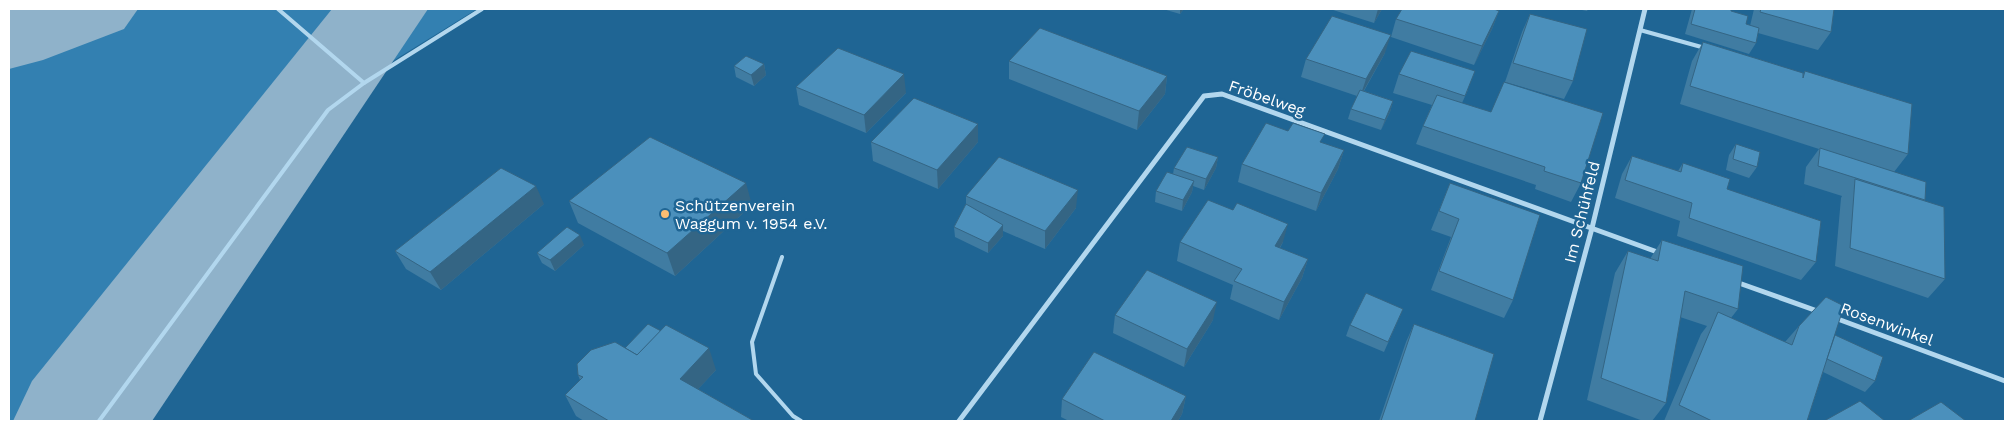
<svg xmlns="http://www.w3.org/2000/svg" width="2014" height="430" font-family="'Work Sans',sans-serif">
<style>
.green{fill:#3380b1}
.lines{fill:none;stroke-linecap:round;stroke-linejoin:round}
.taxiway{fill:#8fb2ca;fill-rule:evenodd}
.service{stroke:#b2d7ee;stroke-width:4}
.minor{stroke:#b2d7ee;stroke-width:5}
.wall{fill:#407ca2}
.shaded-wall{fill:#346584}
.building{fill:#4b90bc;stroke:#346584}
.poi-dot{fill:#fcbe72;stroke:#1f6594;stroke-width:2}
.labels{text-anchor:middle;dominant-baseline:central;stroke-width:5;stroke-linejoin:round;paint-order:stroke}
.street-label{font-size:16px;fill:#fff;stroke:#1f6594}
.poi-label{font-size:16px;fill:#fff;stroke:#1f6594;text-anchor:start}
</style>
<rect width="100%" height="100%" fill="#1f6594"/>
<polygon class="green" points="9,9 477,9 388,64 301,127 224,238 87,421 9,421"/>
<g class="lines">
<g class="taxiway">
<polygon points="9,9 138,9 124,29 43,60 9,69"/>
<polygon points="332,9 428,9 152,421 13,421 32,381"/>
</g>
<g class="service">
<polyline points="278,9 364,83 482,9"/>
<polyline points="1640,30 1705,48"/>
<polyline points="782,257 752,342 756,374 793,416 801,421"/>
<polyline points="99,421 328,110 364,83"/>
</g>
<g class="minor">
<polyline points="1736,282 1820,312"/>
<polyline points="1835,318 2005,381"/>
<polyline points="959,421 1204,96 1222,94 1660,253"/>
<polyline points="1540,421 1592,228 1645,9"/>
</g>
</g>
<g class="wall">
<polygon points="1163,9 1184,9 1180,14"/>
<polygon points="1330,9 1382,9 1374,23"/>
<polygon points="1577,9 1588,9 1587,11"/>
<polygon points="1692,9 1731,9 1731,11 1746,24 1750,26 1754,9 1834,9 1831,32 1818,50 1758,33 1756,43 1749,54 1685,34"/>
<polygon points="1499,11 1492,29 1474,65 1391,37 1396,19"/>
<polygon points="1530,14 1573,81 1564,99 1505,82 1522,32"/>
<polygon points="1703,42 1803,74 1805,71 1908,154 1894,172 1925,200 1924,201 1945,279 1928,298 1835,266 1841,198 1842,196 1804,184 1806,167 1819,149 1680,104 1692,61"/>
<polygon points="1385,53 1364,91 1393,101 1390,112 1381,130 1348,119 1351,109 1357,96 1301,77 1306,59"/>
<polygon points="1009,61 1167,76 1165,94 1137,130 1009,79"/>
<polygon points="764,64 766,75 754,86 736,77 734,66"/>
<polygon points="1399,74 1468,90 1462,103 1581,183 1571,202 1535,189 1536,185 1416,144 1423,126 1432,105 1393,93"/>
<polygon points="796,87 906,93 866,133 799,105"/>
<polygon points="978,124 978,142 938,189 873,161 871,142"/>
<polygon points="1322,143 1344,150 1338,169 1316,211 1238,182 1242,164"/>
<polygon points="1736,144 1757,167 1749,178 1726,170 1729,155"/>
<polygon points="1632,156 1678,171 1683,163 1727,189 1816,262 1801,280 1677,236 1680,221 1615,198 1622,174"/>
<polygon points="1218,157 1216,168 1204,190 1193,186 1192,192 1182,211 1155,202 1156,191 1173,174 1174,168"/>
<polygon points="1450,183 1513,300 1504,318 1431,290 1451,237 1431,230"/>
<polygon points="966,196 1076,208 1045,249 1003,231 1003,236 988,253 955,237 954,227 966,204"/>
<polygon points="569,201 752,205 675,276 578,223"/>
<polygon points="544,204 441,290 406,269 395,251"/>
<polygon points="1662,240 1738,309 1731,318 1785,342 1799,326 1835,335 1875,381 1865,392 1823,372 1807,421 1664,421 1701,334 1707,326 1680,317 1666,403 1652,421 1643,421 1587,400 1615,273 1628,251 1650,259"/>
<polygon points="1180,242 1283,242 1280,248 1308,259 1302,278 1279,320 1230,299 1233,285 1177,261"/>
<polygon points="584,245 555,271 542,263 537,253"/>
<polygon points="1403,309 1384,352 1346,336 1350,325"/>
<polygon points="1115,315 1213,320 1184,367 1113,333"/>
<polygon points="1414,324 1475,421 1379,421 1406,342"/>
<polygon points="625,348 716,370 698,389 754,421 584,421 576,416 565,395 580,380 578,375"/>
<polygon points="1186,396 1182,414 1178,421 1069,421 1061,417 1062,399"/>
</g>
<g class="shaded-wall">
<polygon points="1180,9 1184,9 1180,14"/>
<polygon points="1378,9 1382,9 1374,23"/>
<polygon points="1499,11 1492,29 1474,65 1482,46"/>
<polygon points="1391,35 1385,53 1360,97 1366,79"/>
<polygon points="764,64 766,75 754,86 751,75"/>
<polygon points="904,74 906,93 866,133 864,115"/>
<polygon points="1167,76 1165,94 1137,130 1139,111"/>
<polygon points="1393,101 1390,112 1381,130 1385,120"/>
<polygon points="978,124 978,142 938,189 937,170"/>
<polygon points="1344,150 1338,169 1316,211 1321,193"/>
<polygon points="1218,157 1216,168 1204,190 1206,179"/>
<polygon points="1194,181 1192,192 1182,211 1183,200"/>
<polygon points="746,183 752,205 675,276 667,253"/>
<polygon points="536,186 544,204 441,290 430,272"/>
<polygon points="1078,190 1076,208 1045,249 1045,231"/>
<polygon points="1288,224 1283,242 1270,264 1275,246"/>
<polygon points="1003,225 1003,236 988,253 988,243"/>
<polygon points="580,235 584,245 555,271 550,260"/>
<polygon points="1308,259 1302,278 1279,320 1284,302"/>
<polygon points="1217,302 1213,320 1184,367 1187,349"/>
<polygon points="709,348 716,370 688,400 680,379"/>
<polygon points="1186,396 1182,414 1178,421 1171,421"/>
</g>
<g class="building">
<polygon points="1402,9 1494,9 1499,11 1482,46 1396,19"/>
<polygon points="1695,9 1731,9 1731,11 1748,16 1746,24 1759,28 1756,43 1691,24"/>
<polygon points="1761,9 1834,9 1831,32 1760,12"/>
<polygon points="1530,14 1587,29 1573,81 1513,63"/>
<polygon points="1332,16 1391,35 1366,79 1306,59"/>
<polygon points="1040,28 1167,76 1139,111 1009,61"/>
<polygon points="1703,42 1803,73 1803,78 1805,71 1912,104 1908,154 1690,86"/>
<polygon points="838,48 904,74 864,115 796,87"/>
<polygon points="1411,51 1475,71 1465,96 1399,74"/>
<polygon points="746,56 764,64 751,75 734,66"/>
<polygon points="1504,82 1603,113 1581,183 1544,171 1545,167 1423,126 1437,95 1491,112"/>
<polygon points="1360,90 1393,101 1385,120 1351,109"/>
<polygon points="914,98 978,124 937,170 871,142"/>
<polygon points="1266,123 1288,131 1293,123 1325,134 1320,142 1344,150 1321,193 1242,164"/>
<polygon points="650,137 746,183 667,253 569,201"/>
<polygon points="1736,144 1760,152 1757,167 1733,159"/>
<polygon points="1187,147 1218,157 1206,179 1174,168"/>
<polygon points="1820,148 1926,182 1925,200 1818,166"/>
<polygon points="1632,156 1681,172 1683,163 1730,179 1727,189 1821,221 1816,262 1689,218 1692,203 1625,180"/>
<polygon points="999,157 1078,190 1045,231 966,196"/>
<polygon points="501,168 536,186 430,272 395,251"/>
<polygon points="1167,172 1194,181 1183,200 1156,191"/>
<polygon points="1855,179 1944,207 1945,279 1850,248"/>
<polygon points="1450,183 1540,215 1513,300 1439,271 1459,219 1439,211"/>
<polygon points="1208,200 1233,210 1237,203 1288,224 1275,246 1308,259 1284,302 1234,281 1242,269 1180,242"/>
<polygon points="966,204 1003,225 988,243 954,227"/>
<polygon points="567,227 580,235 550,260 537,253"/>
<polygon points="1662,240 1743,266 1738,309 1685,291 1666,403 1601,378 1628,251 1658,261"/>
<polygon points="1147,270 1217,302 1187,349 1115,315"/>
<polygon points="1366,293 1403,309 1388,342 1350,325"/>
<polygon points="1826,297 1844,306 1807,421 1712,421 1679,405 1718,312 1792,345 1799,326"/>
<polygon points="648,324 661,331 637,355 625,348"/>
<polygon points="1414,324 1494,354 1475,421 1381,421"/>
<polygon points="666,325 709,348 680,379 754,421 609,421 565,395 583,377 578,375 577,364 591,350 615,342 637,355"/>
<polygon points="1835,335 1883,357 1875,381 1827,359"/>
<polygon points="1094,352 1186,396 1171,421 1105,421 1062,399"/>
<polygon points="1860,401 1885,421 1824,421"/>
<polygon points="1941,402 1966,421 1908,421"/>
</g>
<circle class="poi-dot" cx="665" cy="214" r="5"/>
<g class="labels">
<g class="street-label">
<text transform="translate(1267 98) rotate(19)">Fröbelweg</text>
<text transform="translate(1582 212) rotate(-76)">Im Schühfeld</text>
<text transform="translate(1887 324) rotate(20)">Rosenwinkel</text>
</g>
<g class="poi-label">
<text x="675" y="205">Schützenverein<tspan x="675" dy="18">Waggum v. 1954 e.V.</tspan></text>
</g>
</g>
<rect width="2014" height="430" fill="none" stroke="#ffffff" stroke-width="20"/>
</svg>
